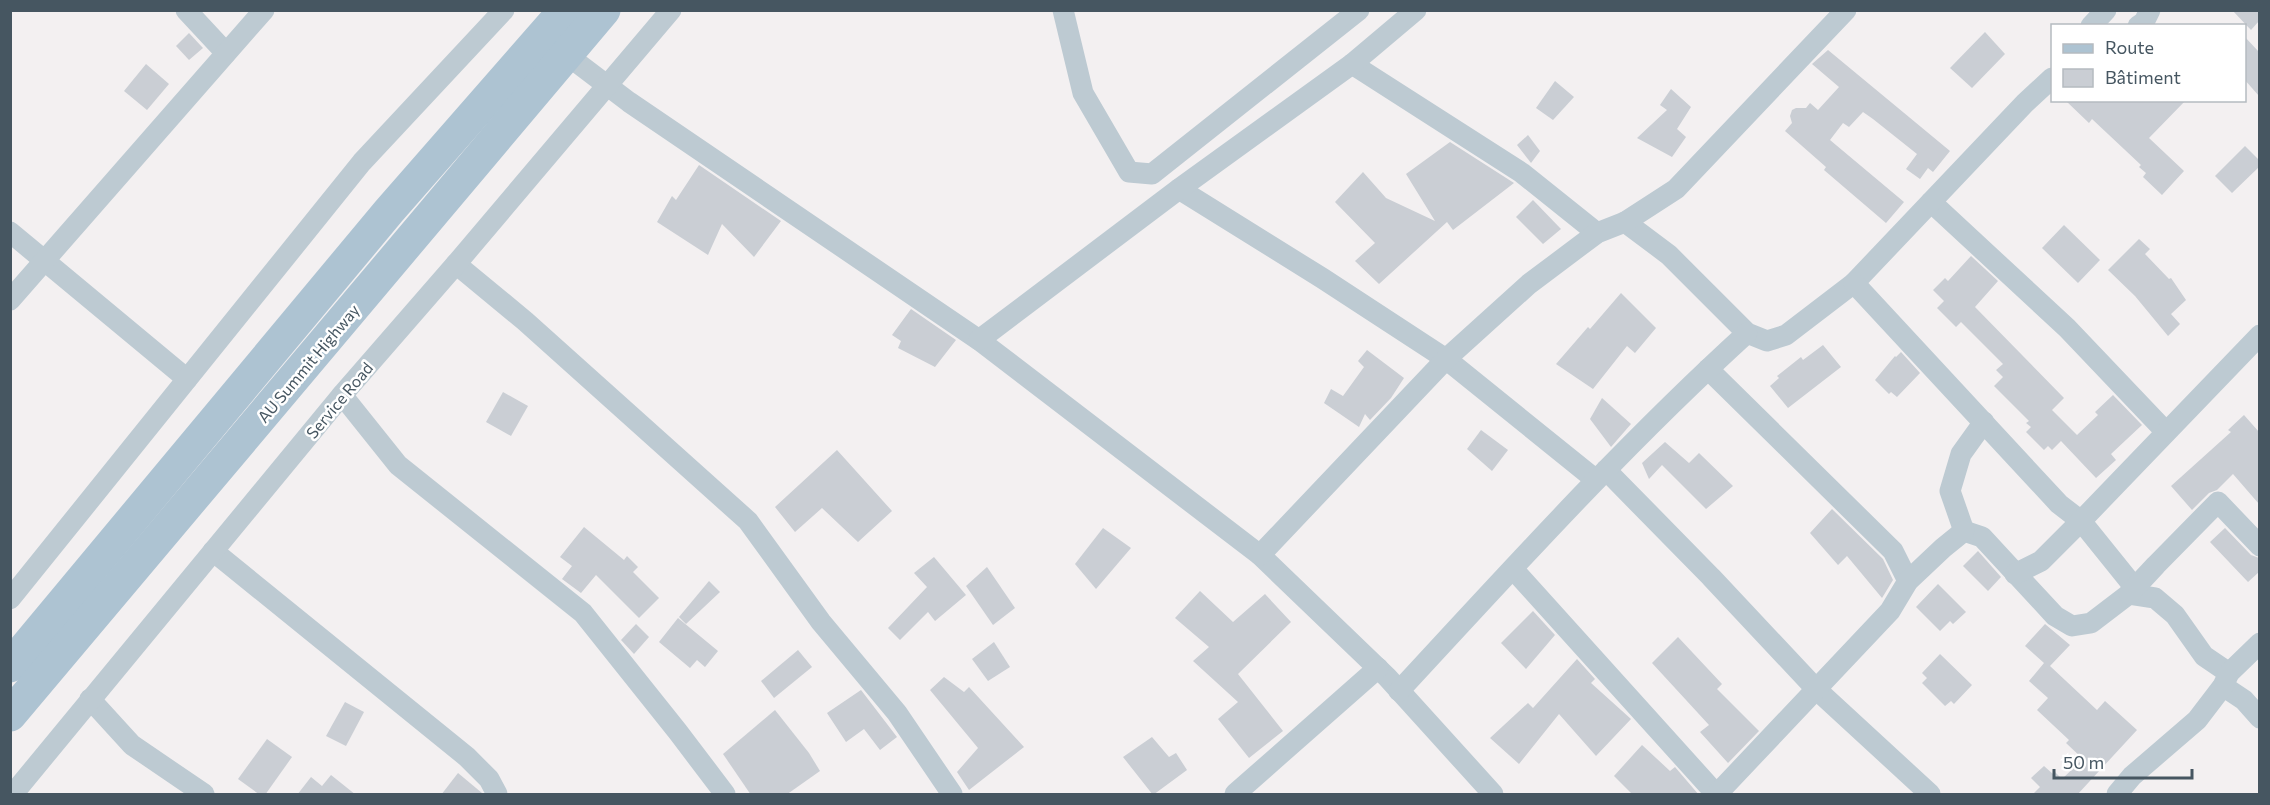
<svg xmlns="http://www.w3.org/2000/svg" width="2270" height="805" font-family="Commissioner,sans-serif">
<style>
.building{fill:#caced4}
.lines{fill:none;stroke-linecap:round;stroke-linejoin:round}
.street{stroke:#bdcad2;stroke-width:21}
.primary{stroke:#adc3d2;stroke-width:33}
.labels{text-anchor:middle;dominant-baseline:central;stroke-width:5;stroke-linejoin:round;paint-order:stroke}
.street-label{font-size:16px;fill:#465661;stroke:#fff}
</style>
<rect width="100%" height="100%" fill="#f3f0f1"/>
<g class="building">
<polygon points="2232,10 2259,10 2259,21 2251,30"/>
<polygon points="1985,32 2005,54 1972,88 1950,68"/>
<polygon points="189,33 203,48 189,60 176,46"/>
<polygon points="2244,36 2259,52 2259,96 2244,79"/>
<polygon points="1828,50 1950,151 1933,172 1928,168 1920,179 1906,169 1917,154 1873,119 1863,112 1849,127 1843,123 1830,140 1904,202 1886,223 1824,170 1826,167 1785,131 1792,123 1790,116 1792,110 1796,108 1806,108 1810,103 1818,110 1839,87 1812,64"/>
<polygon points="146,64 169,84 147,110 124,91"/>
<polygon points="1555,81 1574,97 1553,120 1536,108"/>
<polygon points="1671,89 1691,107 1677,129 1686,137 1672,157 1637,138 1667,110 1660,105"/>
<polygon points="2065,100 2186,100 2149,138 2184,171 2162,195 2143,177 2146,173 2139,167 2141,165 2092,119 2089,123"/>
<polygon points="1528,135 1540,151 1531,163 1517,145"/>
<polygon points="1450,142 1514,183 1453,230 1447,222 1379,284 1355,261 1375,243 1335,202 1363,172 1386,198 1435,221 1406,174"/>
<polygon points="2245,146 2259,160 2259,167 2232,193 2215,176"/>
<polygon points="699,165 781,221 754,257 722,224 708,255 657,222 672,196 676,200"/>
<polygon points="1533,200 1561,229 1543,244 1516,217"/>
<polygon points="2064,225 2100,260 2078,283 2042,248"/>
<polygon points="2139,239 2150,249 2145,254 2169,279 2171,278 2186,300 2171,314 2180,324 2168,336 2135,296 2108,270"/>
<polygon points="1971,256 1998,281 1975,307 2064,398 2052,410 2077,435 2098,415 2095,412 2113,395 2142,425 2111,454 2116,460 2096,478 2061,441 2052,450 2048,446 2044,450 2026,432 2031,427 2026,423 2029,421 1994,386 2003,377 1996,370 2003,364 1961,322 1956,327 1937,308 1944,301 1933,290 1945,278 1948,281"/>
<polygon points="1621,293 1656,328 1635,353 1627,346 1593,389 1556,364 1588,327 1590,329"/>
<polygon points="911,309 956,340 935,367 898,348 901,341 892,335"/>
<polygon points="1823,345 1841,367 1788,408 1770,386 1779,378 1777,376 1801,357 1803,360"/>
<polygon points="1367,350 1404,378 1391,398 1370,420 1365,414 1359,427 1324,403 1331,389 1343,396 1364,367 1358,361"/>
<polygon points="1901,352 1920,373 1897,397 1891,392 1889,394 1875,380 1895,356 1896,357"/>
<polygon points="503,392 528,406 511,436 486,422"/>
<polygon points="1602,398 1631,424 1611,447 1590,419"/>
<polygon points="2244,415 2259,432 2259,504 2233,474 2217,490 2209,493 2192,510 2171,486 2231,432 2228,430"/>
<polygon points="1481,430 1508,450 1492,471 1467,449"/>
<polygon points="1665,442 1689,463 1699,453 1733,486 1706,509 1662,465 1649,479 1642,463"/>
<polygon points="837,450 892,511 858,542 822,508 795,532 775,507"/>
<polygon points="1832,509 1883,559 1893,580 1882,598 1847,556 1838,565 1810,533"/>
<polygon points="584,527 624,560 627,556 638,567 633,572 659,598 639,618 596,575 581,593 562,579 572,566 560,557"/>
<polygon points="1103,528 1131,548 1096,589 1075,564"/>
<polygon points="2225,528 2251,555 2259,558 2259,572 2248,582 2210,542"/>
<polygon points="1978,551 2001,577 1988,591 1963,566"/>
<polygon points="934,557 966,595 935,621 928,612 900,640 888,628 927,587 914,573"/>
<polygon points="987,567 1015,608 993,625 966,586"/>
<polygon points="709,581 720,592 686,624 679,617"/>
<polygon points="1938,584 1966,612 1953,624 1950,621 1940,631 1916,607"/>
<polygon points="1200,591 1233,622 1265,594 1291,622 1238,674 1283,731 1249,758 1218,719 1238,702 1193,661 1209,647 1175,618"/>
<polygon points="1533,611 1555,635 1526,669 1501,643"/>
<polygon points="678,618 718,651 705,667 697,660 690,668 659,642"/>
<polygon points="636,624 649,637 634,654 621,640"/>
<polygon points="2045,624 2070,645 2050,666 2097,710 2105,701 2137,730 2077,795 2032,795 2040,787 2031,778 2044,766 2053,774 2055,772 2062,779 2083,759 2066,743 2069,740 2037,710 2048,698 2029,681 2044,663 2025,646"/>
<polygon points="1678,637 1722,684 1717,689 1759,731 1728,763 1700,732 1709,725 1652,663"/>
<polygon points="994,642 1010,667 988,681 972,659"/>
<polygon points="798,650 812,667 774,698 761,681"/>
<polygon points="1940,654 1972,685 1954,704 1951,701 1945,706 1922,683 1927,678 1922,673"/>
<polygon points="1577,659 1595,679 1591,683 1631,719 1596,756 1559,714 1519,764 1490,738 1528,703 1533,708"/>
<polygon points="944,677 964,692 969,687 1024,747 969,790 957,772 978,748 930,690"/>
<polygon points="861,690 897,737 880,750 864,729 846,742 827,713"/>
<polygon points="345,702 364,712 346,746 326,736"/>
<polygon points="775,710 809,753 820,771 786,795 751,795 723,754"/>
<polygon points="1152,737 1169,757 1176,753 1187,770 1153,795 1123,757"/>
<polygon points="267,739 292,757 265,795 260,795 238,779"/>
<polygon points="1642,745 1670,771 1675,767 1699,795 1633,795 1614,776"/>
<polygon points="458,773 482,793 483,795 441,795"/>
<polygon points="331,775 356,795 297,795 311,777 322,786"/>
</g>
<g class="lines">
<g class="street">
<polyline points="186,10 226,53"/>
<polyline points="1063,10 1083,93 1129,172 1152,174 1359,10"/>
<polyline points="2091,26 2106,10"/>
<polyline points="2138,26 2144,22 2150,10"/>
<polyline points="567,55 629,102 979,340 1260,555 1387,677 1493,794"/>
<polyline points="1352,64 1522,173 1597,233"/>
<polyline points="1179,189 1322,278 1446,359 1596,480"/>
<polyline points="1931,202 2067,328 2166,432"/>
<polyline points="1625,222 1669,255 1747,333 1767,341 1786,335 1854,283 2025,103 2052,78"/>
<polyline points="10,232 187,379"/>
<polyline points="456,264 525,321 748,521 821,622 897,713 952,794"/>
<polyline points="1854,283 2059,504 2081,521 2135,588"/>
<polyline points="10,300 264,10"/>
<polyline points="979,340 1179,189 1352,64 1416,10"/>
<polyline points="1708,369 1893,551 1908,581"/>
<polyline points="342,395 398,465 583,613 678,732 725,794"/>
<polyline points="1606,470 1711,577 1817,690 1930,794"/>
<polyline points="1964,531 1982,537 2055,616 2072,626 2091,623 2129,594 2155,598 2175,615 2204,656 2229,673"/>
<polyline points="1964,531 1950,491 1961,454 1984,422"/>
<polyline points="213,551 467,757 489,779 497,794"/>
<polyline points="1260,555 1446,359 1529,284 1597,233 1625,222 1676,189 1846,10"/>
<polyline points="1513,569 1716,794"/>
<polyline points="2015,574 2041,561 2081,521 2260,335"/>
<polyline points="2129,594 2156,565 2218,502 2260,546"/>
<polyline points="10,599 362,162 504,10"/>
<polyline points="2223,686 2244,700 2260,718"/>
<path d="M1399 691C1512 569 1624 445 1747 333"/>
<polyline points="90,699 132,745 204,794"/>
<polyline points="13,794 342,395 456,264 671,10"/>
<polyline points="1235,794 1378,668"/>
<polyline points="1717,794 1890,611 1908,581 1943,548 1964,531"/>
<polyline points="2117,794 2132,776 2197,720 2223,686 2229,673 2260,643"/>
</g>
<g class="primary">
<polyline points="10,666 389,211 565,10"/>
<polyline points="10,715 604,10"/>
</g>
</g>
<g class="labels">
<g class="street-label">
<text transform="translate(308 363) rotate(-50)">AU Summit Highway</text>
<text transform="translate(339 400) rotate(-50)">Service Road</text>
</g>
</g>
<rect width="2270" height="805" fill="none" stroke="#465661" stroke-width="24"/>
<rect x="2051" y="24" width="195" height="78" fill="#ffffff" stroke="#b5bbc0" stroke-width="1.5"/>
<rect x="2063" y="44" width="30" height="9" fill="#adc3d2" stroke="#b5bbc0" stroke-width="1.5"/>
<text x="2105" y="54" font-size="18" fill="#465661">Route</text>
<rect x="2063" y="69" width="30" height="18" fill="#caced4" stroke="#b5bbc0" stroke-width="1.5"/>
<text x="2105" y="84" font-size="18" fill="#465661">Bâtiment</text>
<path d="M2054 769v9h138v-9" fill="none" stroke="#465661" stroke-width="3"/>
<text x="2063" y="769" font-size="18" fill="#465661" stroke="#ffffff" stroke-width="4.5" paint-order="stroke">50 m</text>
</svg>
